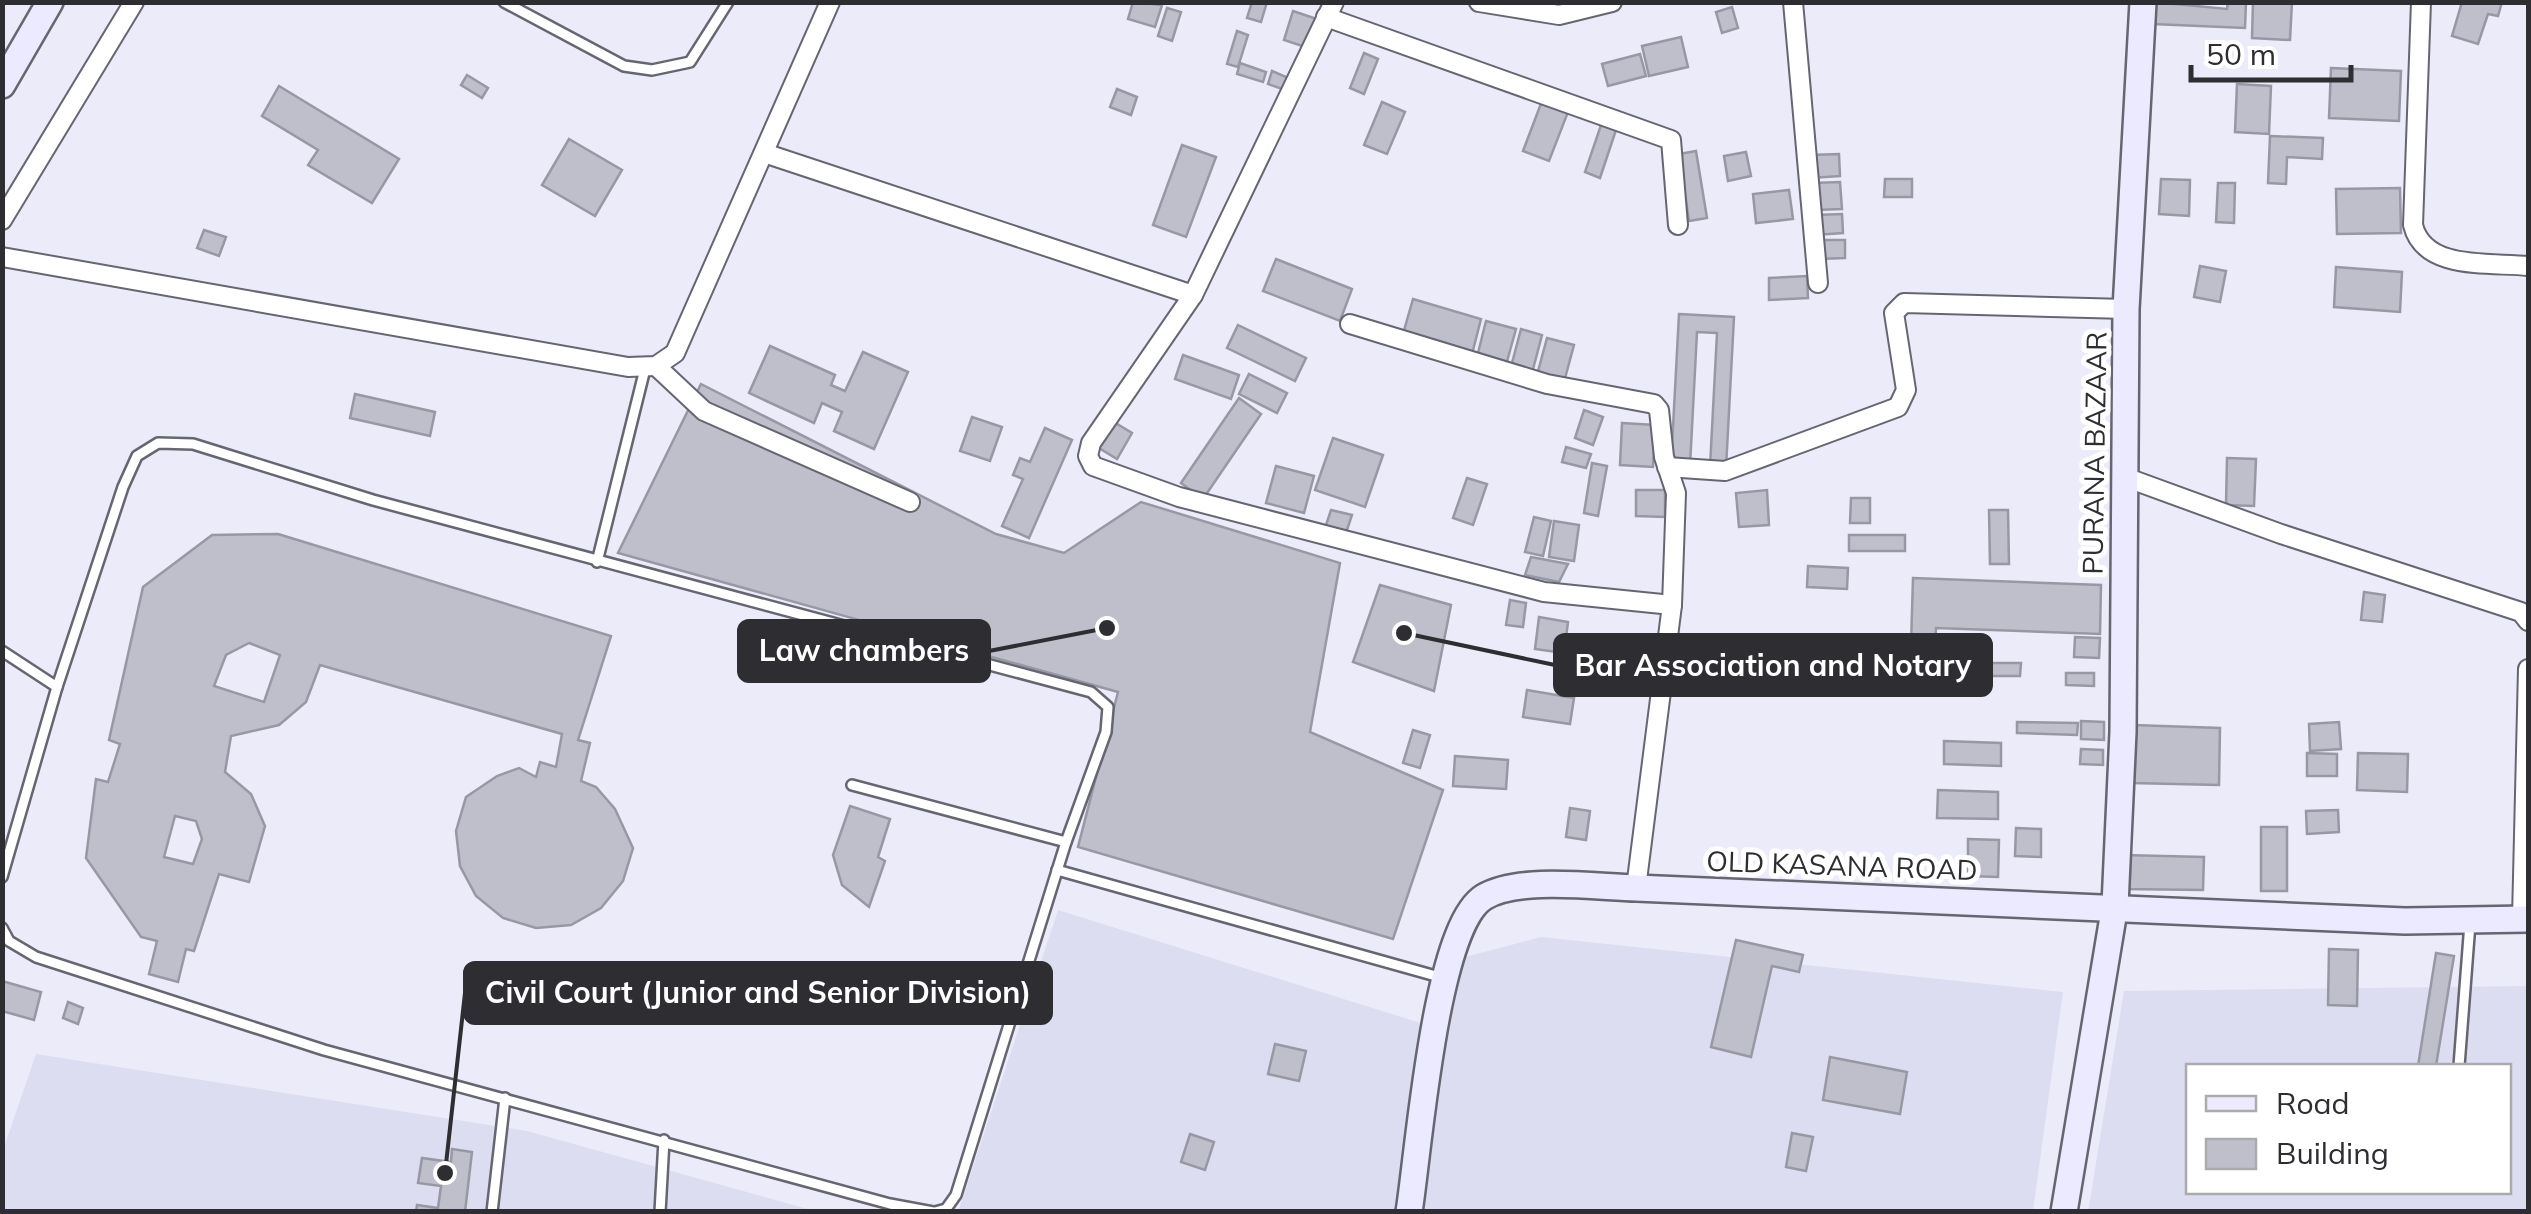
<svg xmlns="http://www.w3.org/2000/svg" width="2531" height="1214" font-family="Mulish,sans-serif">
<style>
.built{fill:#ddddf2;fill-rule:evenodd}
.building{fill:#bfbfcc;stroke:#9898a5;stroke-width:2.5;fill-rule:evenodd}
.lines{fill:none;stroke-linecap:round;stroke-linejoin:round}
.lane-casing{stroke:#666671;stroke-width:14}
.street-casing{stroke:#666671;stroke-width:22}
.secondary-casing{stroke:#666671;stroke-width:30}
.lane{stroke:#fff;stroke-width:9}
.street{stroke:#fff;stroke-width:18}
.secondary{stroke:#ebeafe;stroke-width:25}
.labels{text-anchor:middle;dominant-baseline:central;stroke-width:10;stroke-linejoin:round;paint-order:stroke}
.street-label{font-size:28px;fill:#2d2d32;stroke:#fff}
.leader{fill:none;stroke:#2d2d32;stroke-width:4}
.callout-dot{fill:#2d2d32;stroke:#fff;stroke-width:4}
.callout{fill:#2d2d32;stroke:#2d2d32;stroke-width:4}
.callout-label{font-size:30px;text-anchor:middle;font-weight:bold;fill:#fff}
</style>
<rect width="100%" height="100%" fill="#ebebf9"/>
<g class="built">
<polygon points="1058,910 1443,1030 1465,957 1541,937 2063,992 2033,1211 958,1212"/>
<path d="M2528 986V1211L2088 1212 2124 991ZM2188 1066H2508V1192H2188Z"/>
<polygon points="36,1054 527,1131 815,1211 3,1212 3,1150"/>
</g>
<g class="building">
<polygon points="1133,2 1162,5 1155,27 1128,19"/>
<polygon points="1252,2 1267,2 1261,22 1247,18"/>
<polygon points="2154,2 2227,9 2228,2 2246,2 2245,28 2153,24"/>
<polygon points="2253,2 2292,2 2290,40 2252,38"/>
<polygon points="2462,2 2502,2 2498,16 2488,14 2478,44 2452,36"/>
<polygon points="1732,7 1738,28 1722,33 1716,12"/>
<polygon points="1167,8 1181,12 1172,41 1158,36"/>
<polygon points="1293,11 1317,19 1308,48 1284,40"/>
<polygon points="1237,31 1248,35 1238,67 1227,64"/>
<polygon points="1681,37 1688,67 1649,76 1642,46"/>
<polygon points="1364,53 1378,59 1364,94 1350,88"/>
<polygon points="1640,54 1646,76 1608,86 1602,64"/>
<polygon points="1240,63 1266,72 1263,82 1237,74"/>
<polygon points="2331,68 2401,71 2399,121 2329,118"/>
<polygon points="1272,71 1291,79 1285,90 1268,84"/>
<polygon points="467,75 488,88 482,98 461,85"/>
<polygon points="2237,84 2271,86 2269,134 2235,132"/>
<polygon points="279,86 399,159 372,203 308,165 318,150 262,116"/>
<polygon points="1117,89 1137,97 1131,115 1110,107"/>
<polygon points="1542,101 1568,112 1549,161 1523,151"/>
<polygon points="1382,102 1405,112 1387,154 1364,145"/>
<polygon points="1601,125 1616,130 1600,178 1585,172"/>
<polygon points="2270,136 2323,138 2322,159 2287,157 2286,184 2268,183"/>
<polygon points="569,139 622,170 595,216 542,185"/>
<polygon points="1182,145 1216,157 1186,237 1153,225"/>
<polygon points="1696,151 1707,218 1689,221 1679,154"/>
<polygon points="1746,152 1751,176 1728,181 1724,156"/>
<polygon points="1839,154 1840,176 1811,178 1810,155"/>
<polygon points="1885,179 1912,179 1912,197 1884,197"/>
<polygon points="2161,179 2190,180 2189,216 2159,214"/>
<polygon points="1840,182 1842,209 1815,210 1813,183"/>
<polygon points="2218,183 2235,183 2234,223 2216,222"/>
<polygon points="2400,188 2401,233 2337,234 2336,189"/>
<polygon points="1789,190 1793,219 1756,223 1753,194"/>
<polygon points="1842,214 1843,233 1815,235 1815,215"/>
<polygon points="204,230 226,237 219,256 197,248"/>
<polygon points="1817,240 1845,240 1845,258 1818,259"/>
<polygon points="1276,259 1352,289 1340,321 1263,291"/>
<polygon points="2200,266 2226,271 2220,302 2194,297"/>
<polygon points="2336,267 2402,272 2400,312 2334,307"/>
<polygon points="1807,276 1808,298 1769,300 1769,278"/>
<polygon points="1413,299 1481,319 1472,354 1403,334"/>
<polygon points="1679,314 1734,317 1726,468 1710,467 1717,333 1697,332 1690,466 1671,465"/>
<polygon points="1486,321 1516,329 1506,365 1477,357"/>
<polygon points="1238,325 1306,358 1295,381 1227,348"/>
<polygon points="1521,329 1542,335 1532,373 1511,367"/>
<polygon points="1547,338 1574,345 1564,382 1537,375"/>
<polygon points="770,346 835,375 831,385 845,391 863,352 908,372 874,449 834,431 842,412 822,403 814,423 749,393"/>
<polygon points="1183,355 1239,375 1231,399 1175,379"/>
<polygon points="1249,374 1287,393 1277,413 1239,394"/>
<polygon points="701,384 996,534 1064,553 1141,502 1340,563 1310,732 1443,790 1393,939 1078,847 1118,692 618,553"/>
<polygon points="355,394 435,412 430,436 350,418"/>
<polygon points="1239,398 1261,414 1203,499 1181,483"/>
<polygon points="1584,410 1603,417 1593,445 1575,438"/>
<polygon points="972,417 1002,427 990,461 960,451"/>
<polygon points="1114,422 1132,433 1117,459 1099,448"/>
<polygon points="1622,423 1655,425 1653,467 1620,465"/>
<polygon points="1045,428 1072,440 1029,538 1002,526 1023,479 1013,475 1020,458 1030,462"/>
<polygon points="1333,438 1383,455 1365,507 1315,490"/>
<polygon points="1566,447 1591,454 1586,468 1562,462"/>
<polygon points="2227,458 2256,459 2254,506 2226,505"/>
<polygon points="1592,463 1607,466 1598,516 1584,513"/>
<polygon points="1276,466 1314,476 1304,513 1266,503"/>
<polygon points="1467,478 1487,484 1473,525 1453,518"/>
<polygon points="1636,490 1665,490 1665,517 1636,516"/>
<polygon points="1767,490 1769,525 1739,527 1736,493"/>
<polygon points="1851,498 1870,498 1870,523 1850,523"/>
<polygon points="1331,510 1352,515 1346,533 1325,528"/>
<polygon points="1989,510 2008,510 2009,564 1990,564"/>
<polygon points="1534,517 1551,521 1543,556 1525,552"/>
<polygon points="1554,521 1579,525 1574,561 1549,557"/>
<path d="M278 534 611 636 578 740 590 743 581 781 596 787 615 809 633 848 623 881 601 908 571 925 536 928 503 918 476 896 460 866 456 831 466 797 497 776 519 768 536 777 540 762 556 767 562 734 320 665 306 702 279 725 231 736 225 772 251 794 265 826 249 882 219 874 194 951 186 949 178 982 149 974 157 941 141 937 86 858 96 779 108 782 120 744 109 740 143 587 212 535ZM249 643 280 655 264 702 214 686 226 655ZM175 816 196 821 202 839 193 864 164 857Z"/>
<rect x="1849" y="535" width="56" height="16"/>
<polygon points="1531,557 1568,564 1559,582 1525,575"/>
<polygon points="1808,566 1848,568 1847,589 1807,587"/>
<polygon points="1913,578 2101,585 2100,634 1936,628 1935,646 1911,645"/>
<polygon points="1380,585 1451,605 1434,691 1353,662"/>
<polygon points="2364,592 2385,595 2382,622 2361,620"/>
<polygon points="1510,600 1526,603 1523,627 1506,625"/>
<polygon points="1539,617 1568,622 1564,653 1535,649"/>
<polygon points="2075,637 2100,638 2099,658 2074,657"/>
<polygon points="1981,663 2021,663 2020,676 1981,676"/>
<polygon points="2066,673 2094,673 2094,686 2066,685"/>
<polygon points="1527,690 1574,698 1570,724 1523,717"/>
<polygon points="2081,721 2104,722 2104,740 2081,739"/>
<polygon points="2017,722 2078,723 2077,735 2017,733"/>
<polygon points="2339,722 2341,749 2310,751 2309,724"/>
<polygon points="2133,725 2220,728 2219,785 2132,783"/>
<polygon points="1413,730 1430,735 1420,768 1403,763"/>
<polygon points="1944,741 2001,743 2001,766 1944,764"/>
<polygon points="2081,749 2103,750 2103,765 2080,764"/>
<polygon points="2307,753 2337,754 2337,776 2307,776"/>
<polygon points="2358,753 2408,754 2407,792 2357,790"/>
<polygon points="1455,756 1508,760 1506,789 1453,786"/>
<polygon points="1938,790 1998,792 1998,819 1937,818"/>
<polygon points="850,806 890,819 878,857 885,861 869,907 842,885 833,855"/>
<polygon points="1570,808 1590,811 1586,840 1566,837"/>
<polygon points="2338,810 2339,832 2307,834 2306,811"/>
<rect x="2261" y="827" width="26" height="64"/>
<polygon points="2016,828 2041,829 2041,857 2015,856"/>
<polygon points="1968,839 1999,840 1998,877 1968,876"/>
<polygon points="2123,855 2204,857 2203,890 2123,889"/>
<polygon points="1736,940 1803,955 1799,972 1772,966 1751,1057 1711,1047"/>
<polygon points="2329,949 2358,950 2357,1006 2328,1005"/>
<polygon points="2436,953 2454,956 2436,1066 2418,1066"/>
<polygon points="2,981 41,992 34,1020 2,1011"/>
<polygon points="68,1002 83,1008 78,1024 63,1018"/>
<polygon points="1275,1044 1306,1051 1299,1081 1268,1074"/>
<polygon points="1830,1057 1907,1072 1900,1114 1823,1100"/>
<polygon points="1792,1133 1813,1137 1806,1171 1786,1167"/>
<polygon points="1190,1134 1214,1142 1205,1170 1181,1162"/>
<polygon points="452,1149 472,1152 465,1212 416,1212 417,1205 438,1208 441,1186 418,1183 422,1158 451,1162"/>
</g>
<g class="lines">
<defs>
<g id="lane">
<polyline points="504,2 624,66 652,70 690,62 728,2"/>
<polyline points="597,562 645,369"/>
<polyline points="2,651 57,687"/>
<polyline points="852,785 1066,842"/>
<polyline points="1057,870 1443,978"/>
<polyline points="2,877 57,687 123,487 137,456 158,443 193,444 373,500 1091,692 1108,707 1106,732 1066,842 956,1195 946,1209 935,1212"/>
<polyline points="2,928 9,941 36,957 324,1050 890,1204 933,1212"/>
<polyline points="2459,1066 2470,923"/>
<polyline points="492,1212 505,1098"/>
<polyline points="660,1212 664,1140"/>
</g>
<g id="street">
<polyline points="1479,2 1559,15 1612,2"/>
<polyline points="1793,2 1818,283"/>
<path d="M2421 2 2413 225C2424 271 2490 262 2528 266"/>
<polyline points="1326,17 1671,140 1678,225"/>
<polyline points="764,153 1193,295 1334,2"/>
<polyline points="2,220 134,2"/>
<polyline points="2,257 628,367 656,366 675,353 830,2"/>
<polyline points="1193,295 1091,443 1088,456 1093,466 1179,497 1544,592 1672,605"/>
<polyline points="1350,324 1547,384 1654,404 1659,410 1664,457 1676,493 1672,605 1636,888"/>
<polyline points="656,366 704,411 910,502"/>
<polyline points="1667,467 1725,471 1898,407 1906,390 1894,313 1904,303 2126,309"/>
<polyline points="2122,476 2281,534 2521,612 2528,621"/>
<polyline points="2522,919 2528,669"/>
</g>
<g id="secondary">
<polyline points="2,85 50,2"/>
<path d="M1409 1212C1419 1149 1435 927 1484 897 1519 876 1596 887 1636 888L2405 921 2528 919"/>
<polyline points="2064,1212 2115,905 2123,732 2126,309 2143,2"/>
</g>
</defs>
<use href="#lane" class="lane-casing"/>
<use href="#street" class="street-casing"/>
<use href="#secondary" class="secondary-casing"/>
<use href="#lane" class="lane"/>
<use href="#street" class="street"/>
<use href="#secondary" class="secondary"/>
</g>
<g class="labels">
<g class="street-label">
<text transform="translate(2094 453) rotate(-89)">PURANA BAZAAR</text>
<text transform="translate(1842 865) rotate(2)">OLD KASANA ROAD</text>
</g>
</g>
<path class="leader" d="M1107 628L989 651M1404 633L1555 665M445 1173L465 993"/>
<g class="callout-dot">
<circle cx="1107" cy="628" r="10"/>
<circle cx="1404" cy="633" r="10"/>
<circle cx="445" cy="1173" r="10"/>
</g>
<g class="callout">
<rect x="739" y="621" width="250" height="60" rx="10"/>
<rect x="1555" y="635" width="436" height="60" rx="10"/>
<rect x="465" y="963" width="586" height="60" rx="10"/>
</g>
<g class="callout-label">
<text x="864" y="661">Law chambers</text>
<text x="1773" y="676">Bar Association and Notary</text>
<text x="758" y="1003">Civil Court (Junior and Senior Division)</text>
</g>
<rect width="2531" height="1214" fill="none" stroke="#2d2d32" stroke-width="10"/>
<rect x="2186" y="1064" width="325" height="130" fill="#ffffff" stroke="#ababad" stroke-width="2.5"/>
<rect x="2206" y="1096" width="50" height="15" fill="#ebeafe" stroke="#ababad" stroke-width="2.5"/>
<text x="2276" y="1114" font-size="30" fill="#2d2d32">Road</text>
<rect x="2206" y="1139" width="50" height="30" fill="#bfbfcc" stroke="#ababad" stroke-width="2.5"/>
<text x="2276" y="1164" font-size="30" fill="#2d2d32">Building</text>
<path d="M2191 65v15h160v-15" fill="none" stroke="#2d2d32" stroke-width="5"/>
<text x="2206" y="65" font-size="30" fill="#2d2d32" stroke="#ffffff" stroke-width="8" paint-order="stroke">50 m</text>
</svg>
